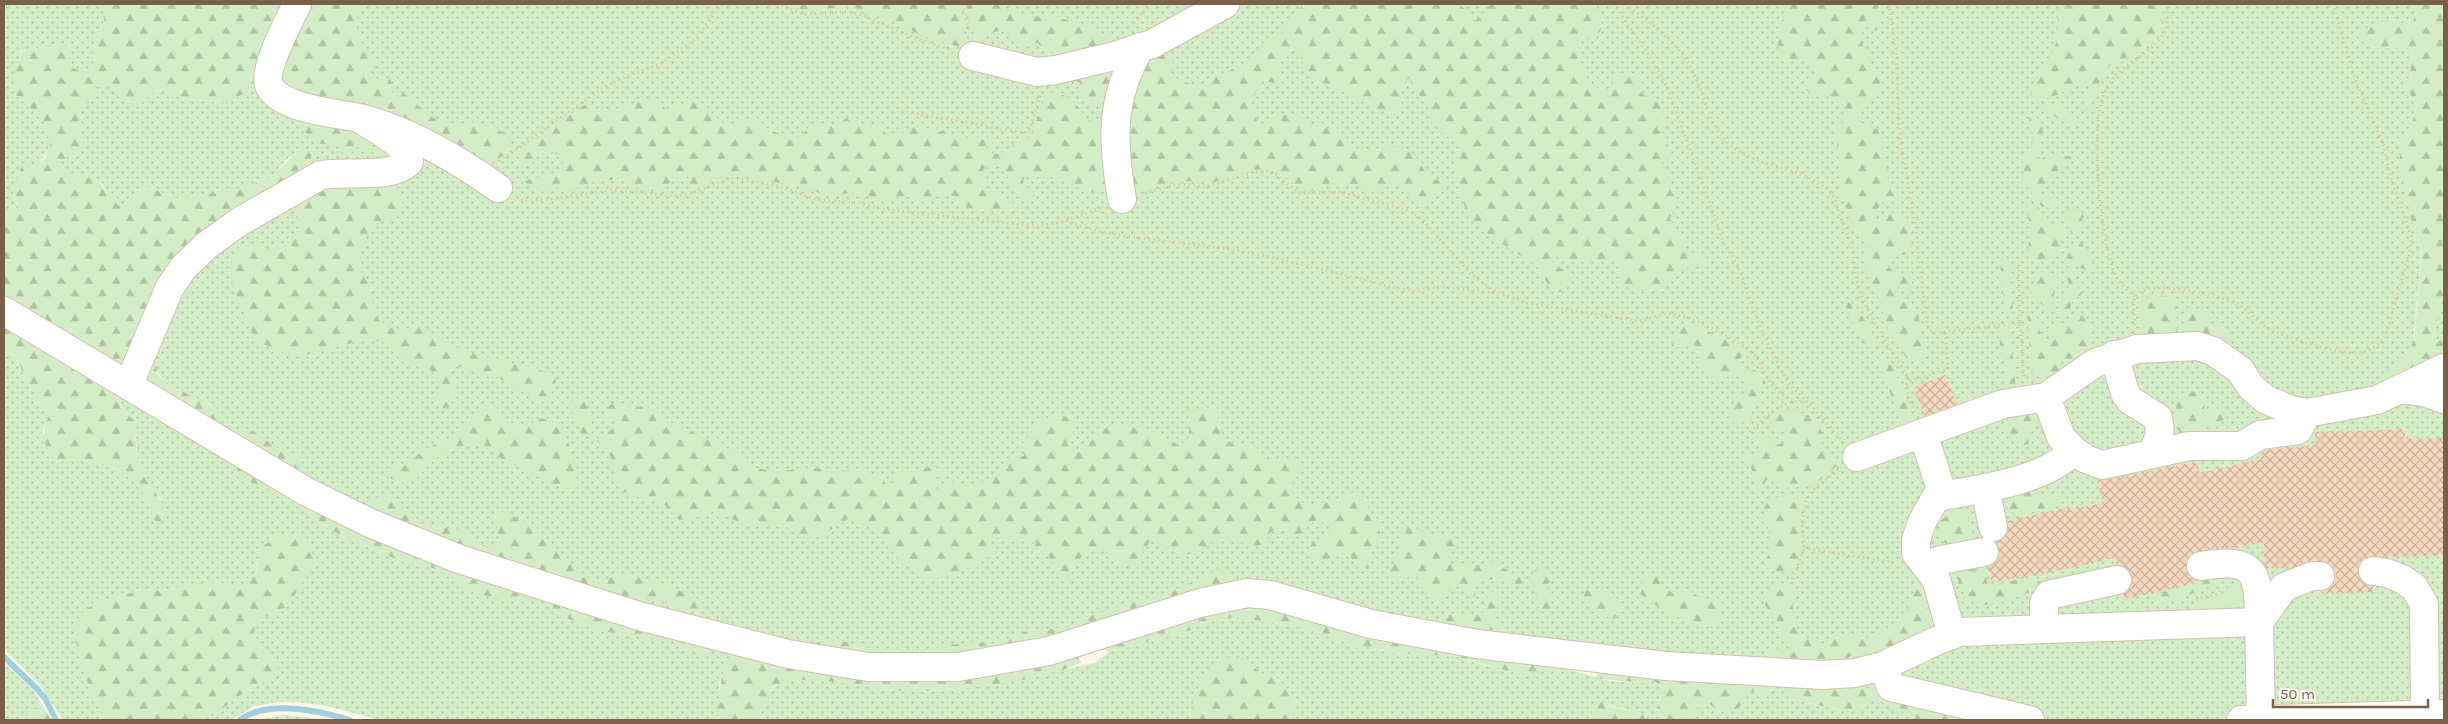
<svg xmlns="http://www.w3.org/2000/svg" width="2448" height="724" font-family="Karla,sans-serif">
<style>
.grass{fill:url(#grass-dots)}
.forest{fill:url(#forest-firs)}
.garden{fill:#d3eec6}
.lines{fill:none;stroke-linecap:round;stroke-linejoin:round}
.stream{stroke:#a0d0dd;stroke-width:6}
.building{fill:url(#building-cross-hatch)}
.minor-casing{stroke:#d3c0ad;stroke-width:30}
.path{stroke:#dcbba0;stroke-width:3;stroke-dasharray:1 4;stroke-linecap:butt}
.minor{stroke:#fff;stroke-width:28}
</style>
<defs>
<pattern id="grass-dots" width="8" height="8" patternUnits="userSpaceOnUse" patternTransform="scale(1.25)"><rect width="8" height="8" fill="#d3eec6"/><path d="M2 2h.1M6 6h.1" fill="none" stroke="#b0c4a3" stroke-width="1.8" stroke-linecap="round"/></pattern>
<pattern id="forest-firs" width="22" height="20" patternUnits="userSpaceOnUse" patternTransform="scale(1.25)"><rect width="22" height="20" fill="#d3eec6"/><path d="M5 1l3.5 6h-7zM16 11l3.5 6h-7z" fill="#b0c4a3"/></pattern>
<pattern id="building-cross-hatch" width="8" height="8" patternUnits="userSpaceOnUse" patternTransform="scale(1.25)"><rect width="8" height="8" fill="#f6d8be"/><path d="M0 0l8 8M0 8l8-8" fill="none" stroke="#ccb29c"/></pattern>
</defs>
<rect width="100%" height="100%" fill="#fef7ea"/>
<g class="grass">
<path d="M4 4H101C108 27 100 26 94 45 92 51 93 59 93 65L82 73 72 67 69 42 21 51 14 93C22 101 41 116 45 123 63 151 30 171 12 189L18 208 4 216C4 196 8 175 4 156Z"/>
<polygon points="276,4 2412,4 2417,11 2411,25 2391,21 2365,44 2378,48 2412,47 2410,78 2402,81 2417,106 2410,129 2399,144 2414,232 2422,248 2413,342 2406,357 2393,366 2444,359 2444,720 1976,720 1900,702 1846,680 1790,699 1840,710 1860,708 1872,701 1886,702 1917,720 1692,720 1695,709 1707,701 1696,657 1447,630 1302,595 1027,646 869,657 703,624 373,515 218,425 217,412 209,404 195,399 166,383 149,360 168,278 306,169 314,151 289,157 273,175 247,187 225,192 178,199 148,187 138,193 132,202 118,205 110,199 102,183 69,173 58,164 83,145 80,111 91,101 94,88 109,83 137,107 157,89 187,99 228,103 252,78 257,62 272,41 278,21"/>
<polygon points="2444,293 2444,337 2437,342 2432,340"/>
<path d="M4 350 16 356 26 380 49 415 42 433 58 460 79 459 119 470 136 484 152 504V519L161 499 146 479 138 461 134 419C121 412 120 403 119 388L242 462 241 478 309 510 319 523 340 535 393 558 436 569 475 593 532 591 556 598 560 616 621 635 637 637 665 634 735 650 719 684 720 700 715 720H379C340 709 298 695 257 706 247 708 238 718 230 720 221 723 208 720 199 720L214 715 250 688 272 678 276 661 263 653 253 637 256 622 288 606 295 592 257 563 256 572 246 585 230 587 220 582 207 583 190 584 166 591 145 589 97 602 74 636 89 688 106 720H63L40 685 4 649Z"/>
<path d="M1239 617 1311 630 1343 640 1355 647H1369L1394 653 1454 656 1486 666 1541 672 1551 668 1566 669 1609 681 1640 683 1653 681 1664 686 1658 706 1659 720H1647V716C1636 711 1604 703 1594 704L1591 720H1290L1297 702 1276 677 1264 674 1244 660 1191 710 1190 720H757L773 686C819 668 884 695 935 691 989 687 1042 673 1095 663L1109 652 1192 630 1206 622Z"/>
<polygon points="4,663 33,690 43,706 34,708 26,720 4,720"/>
<polygon points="284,715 329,720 257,720"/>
</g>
<g class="forest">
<path d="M101 4H276L278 21 272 41 257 62 246 92 228 103 187 99 157 89 137 107 109 83 95 88 91 101 80 111 83 145 58 164 69 173C105 171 97 187 118 205L132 202 138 193 148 187 178 199 247 187 273 175 301 148 314 151 306 169 235 216 127 365 110 360 4 295V216L18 208 12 189 21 168 36 165 45 159 50 144 45 123 14 93 13 75 22 51 69 42 72 67 82 72 93 65C93 59 92 51 94 45 100 26 108 27 101 4Z"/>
<path d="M305 4H361C355 21 355 36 367 52 371 59 375 60 377 68L369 69 363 74 379 81 390 78 393 87 389 92 403 93 433 118 457 124 479 122 506 133 512 148 506 154 483 168 371 111 351 97 331 108 279 83Z"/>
<polygon points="784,4 960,4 970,50 922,36 895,22 853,7 804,10"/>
<polygon points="966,4 996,4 1025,16 1057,17 1078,23 1110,37 1111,47 1062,60 1037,43 1020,45 1002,30 992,33 975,45"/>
<path d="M1303 4H1460L1475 21 1491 4H1595C1601 12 1603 22 1600 32L1577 43C1583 66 1582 85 1608 92L1617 74 1627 72 1638 74 1640 93 1661 104 1666 124 1661 134 1670 149V157L1663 162 1661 169C1676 181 1679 203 1670 219L1681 235 1687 251 1707 258 1708 262 1680 270 1665 289C1649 291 1636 293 1621 284L1619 274 1623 265 1605 259 1583 262 1557 257 1551 261 1573 277 1566 290 1557 293 1552 291 1536 265 1486 234 1466 212 1456 175 1455 161 1461 154 1460 146 1433 126 1428 108 1408 77 1402 92 1401 109 1395 115 1366 104 1335 87 1312 79 1305 71 1300 52 1294 48 1279 58 1278 83 1263 81 1251 100 1259 127C1270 126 1274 115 1286 114 1297 113 1304 122 1314 126 1322 128 1333 128 1340 133 1345 137 1350 145 1357 148 1374 155 1391 139 1409 151 1419 158 1423 170 1430 179L1447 180V189L1423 203C1409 199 1404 189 1392 184L1378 189H1365L1359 186 1331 183 1311 191 1301 189 1282 174 1267 169 1251 170 1215 182 1179 181 1137 192H1130L1126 90 1157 48C1176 52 1175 57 1170 74L1173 78 1204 88 1210 80 1252 60 1267 38 1283 32Z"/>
<path d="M1788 4H1878L1879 28 1876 31 1865 26C1855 44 1872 63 1881 79 1879 102 1832 117 1877 129 1889 150 1885 163 1889 184 1889 189 1897 195 1900 200L1897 203 1884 201 1876 210 1875 218 1880 221 1894 212 1908 222 1911 242 1909 251 1904 255 1893 256 1889 261V267L1896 275 1904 274 1912 277V286L1907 289 1900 285 1894 291 1918 312 1925 356C1920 361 1914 362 1908 360L1888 330 1881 301 1872 288 1867 276 1865 266 1868 241 1852 223 1841 195 1839 169 1841 161 1833 127 1842 125C1847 105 1834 91 1813 95L1806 90 1805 83 1811 74H1818C1807 57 1801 62 1783 59 1771 45 1783 20 1788 4Z"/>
<path d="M2059 4H2163C2163 36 2156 46 2126 58 2119 61 2111 64 2106 70 2096 81 2099 96 2089 108H2083L2089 85C2066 84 2057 102 2031 99 2032 78 2050 62 2056 43 2058 38 2058 11 2059 4Z"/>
<path d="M2412 4H2444V293L2432 340 2437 342 2444 337V359L2395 382 2384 378 2393 366 2406 357 2413 342 2415 330 2422 248 2414 232 2400 166 2399 144 2410 129 2417 106 2402 81 2410 78 2412 48H2378L2365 44 2359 33C2382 18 2384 19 2411 25L2417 11Z"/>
<path d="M1122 59C1118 76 1117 105 1094 105L1080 91V83L1073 79Z"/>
<path d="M1054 92C1071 95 1080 110 1091 122H1101L1107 125 1110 185C1101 201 1074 189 1064 177 1049 182 1040 174 1024 178L1022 184 1032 191 1036 199 1033 202 1015 193C1004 175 1010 161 983 169L984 187 994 191 1001 199 1011 200 1019 211 977 210 960 205 954 196 943 195 920 200 905 196 883 200 855 193 825 195 802 187 740 175 718 178 693 190 688 186 690 175C673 175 661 194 646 191 637 189 628 182 620 177 612 181 605 180 596 182 578 185 574 195 553 186 545 191 531 190 525 181L558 171 563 164 559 155 550 151 540 154 530 166 520 163 518 152 584 105C597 109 606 111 620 109 640 105 648 88 666 109L694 103 704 104C710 110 714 119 723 123 735 129 741 118 752 119 761 119 761 126 768 129 778 133 791 138 802 137L809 126H834L847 118H853L857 126 862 127 867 124H876L887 134 907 132 914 127H924L937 133 944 130 957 137 990 138 995 141 987 145 983 151C1002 157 1004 152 1017 142 1022 139 1027 138 1032 135L1045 95Z"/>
<polygon points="2058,102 2069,115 2072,114 2077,117 2077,123 2074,127 2054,116 2045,115 2044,110 2047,105"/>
<path d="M2034 117 2038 119C2049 137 2038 141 2038 158L2042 159 2046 155 2054 158 2061 154 2071 157 2070 164 2058 170 2055 178 2041 193 2060 201 2059 206 2053 209 2041 206 2029 188 2017 183V179L2023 175V163L2034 139 2029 118Z"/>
<path d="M299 119 346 131 358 130 393 157C380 159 367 148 353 146L352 155 345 156 337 145C304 143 318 143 297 123Z"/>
<path d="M386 183 400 189 403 205 397 217 377 222 367 237 361 252 360 267 367 281 377 318 387 327 400 330 420 325 451 345 476 355 549 372 556 380 548 399 540 402 497 377 457 366 448 370C457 384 456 392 450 407L441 409 433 400 442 386C435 372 430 367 414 366 383 328 362 341 321 351 314 352 306 356 298 355 282 355 270 347 255 340 246 311 220 279 236 248L258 246 271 251 282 244 300 227 296 208 301 199 317 188Z"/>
<path d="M2036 206 2053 224 2064 230 2060 249 2055 250 2049 260 2043 262 2031 259C2026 250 2030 237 2030 227 2030 219 2026 214 2027 207Z"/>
<polygon points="2069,210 2086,214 2082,219 2083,227 2076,237 2072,236 2067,218"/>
<polygon points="2081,241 2095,268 2092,273 2068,262 2067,256 2076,242"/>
<polygon points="2004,256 2008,259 2013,309 2012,315 2008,316 2005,314 2000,260"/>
<path d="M2070 267 2073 270 2074 282 2082 293 2080 296 2073 297C2073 304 2068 314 2062 318L2060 312 2063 307 2060 298 2069 287 2066 269Z"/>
<polygon points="2046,270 2057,275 2053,303 2048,309 2033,297 2031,289 2039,273"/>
<polygon points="2155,294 2174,298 2178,310 2176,317 2178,340 2142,335 2140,303"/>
<path d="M1848 302C1858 307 1875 334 1876 346L1871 348C1858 341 1850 319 1846 306Z"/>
<polygon points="2192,307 2211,312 2212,316 2208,320 2209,324 2225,324 2225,330 2230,333 2229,338 2221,344 2190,338 2185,332 2187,308"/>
<path d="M2031 312 2046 343C2052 337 2050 329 2056 322L2068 323 2076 314 2082 315 2086 321 2092 325 2091 346 2094 352 2090 355 2081 354 2072 360H2061L2058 372 2053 377 2034 374 2031 372 2028 316Z"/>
<path d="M4 321 119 388C120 403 121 412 134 419 137 433 134 449 139 462 145 482 160 493 166 514L160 523 152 519 151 504 136 484 119 470 79 459 58 460C41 443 41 437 49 415L26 380 16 356 4 350Z"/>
<path d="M1691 323 1732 343 1745 351 1737 363 1746 373 1754 370 1760 372 1766 384 1758 398 1754 401 1751 417 1747 421 1731 423C1728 413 1733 401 1740 395H1745V380C1730 369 1732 377 1718 381 1700 373 1702 359 1694 345L1683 343 1677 347 1672 346C1671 335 1681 327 1691 323Z"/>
<path d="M2003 326 2008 327C2010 330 2017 384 2015 389L1970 406 1963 404 1962 398C1972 396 1984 397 1993 394 2024 382 1988 339 2003 326Z"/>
<path d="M1883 358 1893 367 1910 409 1912 430 1907 434 1864 448 1859 444C1872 432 1888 439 1901 421L1881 369V359Z"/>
<path d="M149 360 155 362C156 366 157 371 158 374 168 391 213 400 217 413 218 417 217 421 218 425L164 390 142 379Z"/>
<path d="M2198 391 2206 398 2203 413 2214 408 2225 414V419L2215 425 2180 433C2173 423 2175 404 2181 394Z"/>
<path d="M582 396C588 409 596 424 590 437L579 432 576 418 567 405Z"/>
<path d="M611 404H620L631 408 642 406 658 410 668 421 729 449 752 467 774 472 812 467 833 471 862 470 883 478 887 487 893 483 898 471 910 473C921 466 929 467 942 469L947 475 935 478 933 487 940 491 953 482C960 483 970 486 977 484 1001 479 993 460 1024 456L1023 444C1038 423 1045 411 1072 418L1076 426 1067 444 1074 450H1083L1096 430C1112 426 1132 424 1148 430 1160 434 1169 442 1181 445L1188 440 1191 412C1222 398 1216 419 1224 440 1233 444 1239 442 1247 444 1255 446 1257 451 1263 456 1272 462 1284 458 1295 458L1300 466 1291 486 1293 494 1304 504 1312 505 1345 498 1353 492H1361L1366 498 1370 516 1379 526 1380 536 1373 549 1368 569 1358 567C1354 563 1352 558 1349 554 1342 548 1326 564 1311 560L1308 549 1315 540 1330 535 1329 527 1318 519C1307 525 1301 536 1290 540L1286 536V530L1279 527 1269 533 1266 544 1254 546 1222 537 1195 554H1180L1150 541 1135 565 1119 563 1104 551 1084 552 1068 579 1059 578 1048 554 1031 558 1036 543 988 536 992 546 999 551C976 565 954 575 927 580L902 563 869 525 848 519C822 535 808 551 783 523L750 526 711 511 696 518 679 520 666 506 621 491 614 474 609 450 597 441 616 426 613 421 607 420 605 412Z"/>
<polygon points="2030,404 2043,418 2031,432 2028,444 2024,445 2016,436 2005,430 2003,423 2013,416 2014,406"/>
<path d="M493 405 513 424 523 428 541 418C570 426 567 439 573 463 576 473 578 476 575 487L566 489 503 460 480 442C466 445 451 449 439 456 419 469 417 494 388 477L390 466H404L425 449 452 437 463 429 480 407Z"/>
<path d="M1784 409 1816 417C1817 426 1823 431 1825 439L1818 450 1840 463 1813 486 1782 488 1767 479 1761 491 1756 492 1751 467 1744 462 1750 452 1754 457H1759L1763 449 1757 437 1767 436 1776 445 1785 442 1787 433 1774 429 1771 421Z"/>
<polygon points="231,429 246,432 253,431 276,447 301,457 296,467 300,475 226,430"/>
<polygon points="242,462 532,591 531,599 510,601 475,593 436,569 393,558 340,535 319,523 309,510 241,478 236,469"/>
<path d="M2029 484 2035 491 2046 496 2060 497 2062 501C2057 508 2018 517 2011 512 2006 508 2006 502 2006 497Z"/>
<path d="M336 486 351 497 365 502 383 496 397 500 421 524 462 530 488 548 500 544 498 529 488 516C492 515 499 512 503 512 520 513 578 571 594 583 603 582 609 577 616 576 636 572 685 591 702 602L697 609 687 612C668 604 650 592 630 601L421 534 326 489Z"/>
<path d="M1785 495 1795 496 1804 501 1799 522V552L1793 571C1786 574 1773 572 1766 567 1765 560 1770 553 1771 545 1773 523 1746 506 1785 495Z"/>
<polygon points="1959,507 1965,509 1973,534 1970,542 1952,545 1945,543 1940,533 1940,521"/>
<path d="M1405 527 1431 534 1450 535 1458 543 1446 561C1461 571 1477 565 1493 562L1520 577 1523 583 1518 585 1500 578 1481 581 1476 587 1475 600 1468 595 1464 588 1455 586 1441 597 1433 601 1426 596 1422 584 1417 577 1394 581 1388 574 1401 548 1399 533Z"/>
<polygon points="295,535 306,539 315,560 288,606 256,622 253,637 263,653 277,661 279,666 272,678 250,688 214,715 199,720 106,720 89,688 74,636 80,614 97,602 145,589 166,591 190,584 207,583 220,582 230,587 245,585 256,572 261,548 277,536"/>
<path d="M1957 565C1967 566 1980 565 1985 574 1988 579 1985 582 1990 586L2016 580C2022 584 2031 580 2039 581L2042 586C2031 593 1995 605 1982 605 1975 604 1970 601 1964 597L1963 590 1958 584Z"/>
<path d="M1542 567 1551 575 1547 590 1553 608 1548 612 1544 611C1538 599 1520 573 1542 567Z"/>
<polygon points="1225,571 1245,584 1027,646 918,657 924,651 948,645 976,642 991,644 1007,640 1024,632 1071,627 1084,618 1143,599 1166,594 1213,572"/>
<path d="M1650 571 1658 578 1662 588 1671 592 1690 591 1705 600 1711 599 1721 603 1717 629C1691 625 1660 610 1640 594L1644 573Z"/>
<path d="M2197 577H2216L2218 582C2198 593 2179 599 2158 604L2156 598 2159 593 2198 584Z"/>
<path d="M1929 580 1936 626C1920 640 1875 659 1853 655 1840 663 1778 667 1769 654L1775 648 1783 651 1791 646C1788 641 1783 638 1781 633 1780 629 1780 625 1778 622 1772 608 1762 611 1763 592L1785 584 1794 589C1792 604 1791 628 1805 638H1815L1822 648C1834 634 1849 629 1866 638 1884 634 1903 619 1910 602 1913 594 1913 588 1919 581Z"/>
<path d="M1590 587C1600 587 1619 601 1625 609L1614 619 1594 611 1586 605 1583 598 1586 590Z"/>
<path d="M1490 592H1496C1501 600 1497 606 1493 614L1500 628 1477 633 1443 627 1440 621C1448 606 1471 621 1483 612L1484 605Z"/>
<polygon points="556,598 665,634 659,641 602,631 560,616 551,609"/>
<polygon points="1240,603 1550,663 1551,668 1541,672 1520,674 1454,656 1394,653 1369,647 1355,648 1343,640 1311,630 1239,617 1206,622 1192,630 1121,649 1109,652 1103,648"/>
<path d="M685 638 712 644V649C703 657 694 655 684 649Z"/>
<polygon points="820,642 848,642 903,657 869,657 805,645"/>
<path d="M735 650 757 655 1076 653 1081 662C1049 681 936 694 898 691 857 688 813 671 773 686L757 720H715C722 695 717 670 735 650Z"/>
<path d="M1230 656 1244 660 1264 674 1276 677 1297 702 1290 720H1190C1192 692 1205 669 1230 656Z"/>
<polygon points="1599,670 1678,678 1688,682 1697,676 1766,680 1771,689 1767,694 1751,692 1737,710 1717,710 1707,702 1695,709 1692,720 1659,720 1658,706 1664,686 1653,681 1640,683 1596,678"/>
<polygon points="1846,680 1900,702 1976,720 1917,720 1886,702 1872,701 1860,708 1840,710 1790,699 1787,687 1790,683"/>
<path d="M1601 703C1617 709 1632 710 1647 716V720H1591L1594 704Z"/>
<polygon points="43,706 52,720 26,720 34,708"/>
</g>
<path class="garden" d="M2236 585 2242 587 2248 596 2246 607 2193 609V606C2206 596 2217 603 2228 587Z"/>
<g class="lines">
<g class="stream">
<polyline points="4,657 36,688 45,698 56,720"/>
<path d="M240 720C268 699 320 711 350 720"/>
</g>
</g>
<g class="building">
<polygon points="1945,375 1957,404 1925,416 1913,388"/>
<polygon points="2405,429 2405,439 2443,438 2444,556 2367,557 2360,562 2358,568 2358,576 2364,584 2373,587 2373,592 2321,594 2321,591 2328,589 2333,584 2336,576 2334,569 2328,563 2312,560 2291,568 2267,568 2264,564 2264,542 2235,548 2217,548 2192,553 2186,560 2186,568 2189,576 2197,583 2125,599 2123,594 2132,585 2132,576 2128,569 2116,565 2115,558 2020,579 2019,577 1992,583 1988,567 1999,558 1999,550 1996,542 2003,539 2008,532 2008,521 2069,507 2070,510 2103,503 2097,480 2105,480 2196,462 2200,473 2261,459 2261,453 2265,450 2315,445 2315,432"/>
</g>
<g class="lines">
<defs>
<g id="minor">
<path d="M297 4C289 21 263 69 269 85 279 109 337 113 359 118 406 129 459 160 498 188"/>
<polyline points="973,56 1037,72 1056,70 1114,56 1152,44 1225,4"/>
<path d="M1122 199C1112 141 1110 100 1140 47"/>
<path d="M4 311 305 491 370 523 459 559 639 616 788 654 868 667H958L1049 651 1200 603 1247 593 1270 595 1371 624 1477 644 1666 666 1823 675 1855 673 1883 666 1936 641 1960 632 2259 622C2259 572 2256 557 2201 566"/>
<path d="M2114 355 2125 393 2130 400 2158 418C2162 433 2158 441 2152 454"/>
<path d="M129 384 170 287 184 267 207 245 239 222 321 175C347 170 390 180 409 162 405 142 375 129 359 118"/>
<polyline points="2400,389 2424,392 2444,399"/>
<polyline points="2046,397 2061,437 2074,451 2086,459 2102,465 2189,446 2242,446 2260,435 2298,430 2307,413"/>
<polyline points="1923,433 1943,496"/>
<polyline points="1857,457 2003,404 2046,397 2095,363 2137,349 2197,346 2213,351 2240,370 2251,387 2265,399 2291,410 2307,413 2377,400 2444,368"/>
<polyline points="1985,488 1993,527"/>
<polyline points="1927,565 1941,560 1984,552"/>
<polyline points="2373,571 2387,573 2402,579 2414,587 2424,604 2425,715"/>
<polyline points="2044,629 2044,603 2049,595 2117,580"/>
<path d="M1952 635 1936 579 1916 553V540L1922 522 1936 497C1979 489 2042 482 2074 451"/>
<polyline points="1883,666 1891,687 2030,720"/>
<polyline points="2241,720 2444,714"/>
<polyline points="2261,720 2259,622 2284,587 2312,576 2320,576"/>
</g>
</defs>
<use href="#minor" class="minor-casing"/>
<g class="path">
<polyline points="777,4 802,14 847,12 862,15 920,40 952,50"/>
<polyline points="963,4 969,33"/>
<polyline points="1614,4 1653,61 1669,92 1725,246 1737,264 1763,334 1788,383 1810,404 1842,441"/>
<path d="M1626 4C1647 21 1675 40 1689 64 1705 91 1706 125 1732 146 1760 169 1808 167 1833 195 1836 200 1837 207 1839 213 1844 226 1850 238 1853 252 1855 262 1854 273 1857 282 1868 318 1891 349 1910 381"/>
<polyline points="1889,4 1896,54 1900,139 1916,228 1926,320 1929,330 1935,333 2020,323"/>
<polyline points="1134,23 1149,4"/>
<polyline points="902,111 1024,133 1030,129 1040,95"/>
<polyline points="499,161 600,90 618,80 662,63 695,39 722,4"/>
<path d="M1145 193 1180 184 1206 187 1255 172 1268 171 1277 175 1299 193 1342 192 1410 211 1423 220 1472 275 1498 293 1527 303 1638 321C1649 320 1660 313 1671 314 1688 314 1746 344 1756 357 1760 362 1762 369 1765 374 1771 386 1781 394 1792 401"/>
<polyline points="517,197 522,200 543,200 611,190 676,196 695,192 731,178 776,185 819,200 861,203 877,208 932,215 1040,226 1065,221 1101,208"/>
<path d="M1066 221C1116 240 1171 240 1223 248 1283 258 1342 275 1401 289L1416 291 1440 287 1498 293"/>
<polyline points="2019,265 2020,323 2024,377"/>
<path d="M2134 297C2127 290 2119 283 2115 274 2100 240 2090 128 2104 94 2121 51 2173 59 2168 4"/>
<path d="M2135 325C2135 317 2131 302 2136 295 2149 279 2214 294 2231 301 2246 307 2255 320 2268 328 2289 339 2345 358 2367 351 2375 348 2380 343 2385 337L2410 252 2411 236 2389 172 2384 146 2355 79 2333 4"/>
<polyline points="1915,412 1905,386 1910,381 1948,369 1945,331"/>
<path d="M1750 432C1768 416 1783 396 1809 403"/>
<polyline points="1804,548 1897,563"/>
<polyline points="1791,584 1804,548 1802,523 1806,501 1813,490 1838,470"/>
<polyline points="2196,599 2216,594 2222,588"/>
</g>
<use href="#minor" class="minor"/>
</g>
<rect width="2448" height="724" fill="none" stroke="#7c5f49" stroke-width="10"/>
<path d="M2273 699v8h155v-8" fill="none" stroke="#7c5f49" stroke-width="2.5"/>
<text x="2280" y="699" font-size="15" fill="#7c5f49" stroke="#fffbf2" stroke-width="4" paint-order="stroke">50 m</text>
</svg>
